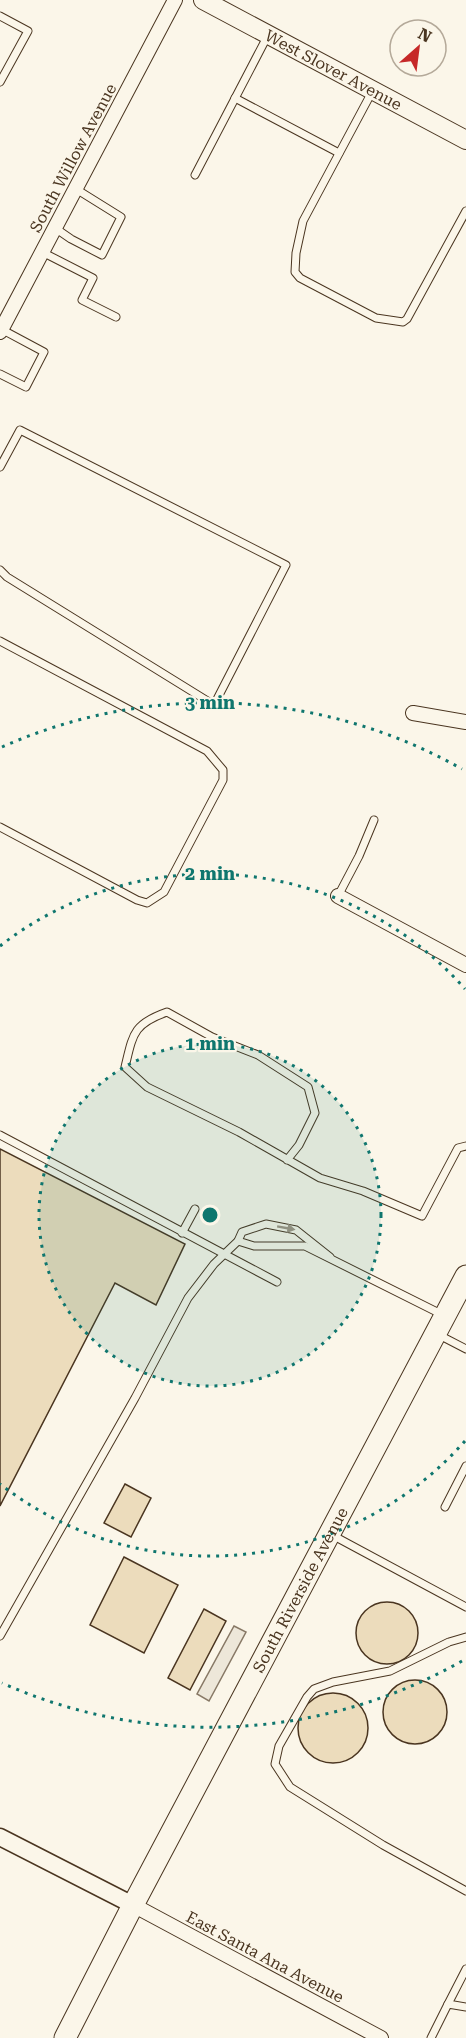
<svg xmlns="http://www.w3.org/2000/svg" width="466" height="2038" font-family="'Roboto Serif',serif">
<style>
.parking{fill:#ede7d9;stroke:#887966;stroke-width:1.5}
.building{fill:#ecdcbc;stroke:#4a3520;stroke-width:1.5}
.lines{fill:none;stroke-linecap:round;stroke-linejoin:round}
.service-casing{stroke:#4a3520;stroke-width:9}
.minor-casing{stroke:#4a3520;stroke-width:16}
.tertiary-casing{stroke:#4a3520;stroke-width:19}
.secondary-casing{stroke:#4a3520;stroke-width:20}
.primary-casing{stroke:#4a3520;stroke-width:23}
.service{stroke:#fbf6e9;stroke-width:7}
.minor{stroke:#fbf6e9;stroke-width:14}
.tertiary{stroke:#fbf6e9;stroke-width:16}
.secondary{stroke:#fbf6e9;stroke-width:18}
.primary{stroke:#fbf6e9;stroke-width:21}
.oneway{fill:#a29684}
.ring{fill:none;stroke:#0f766e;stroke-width:3;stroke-dasharray:3 6}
.labels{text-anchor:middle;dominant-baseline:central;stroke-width:4.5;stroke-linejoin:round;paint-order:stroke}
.street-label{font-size:16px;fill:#4a3520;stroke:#fbf6e9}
.centre{fill:#0f766e;stroke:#fbf6e9;stroke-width:3}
.ring-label{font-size:18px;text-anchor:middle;font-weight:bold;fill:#0f766e;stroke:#fbf6e9;stroke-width:4.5;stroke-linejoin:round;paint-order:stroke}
</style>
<rect width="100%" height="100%" fill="#fbf6e9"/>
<polygon class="parking" points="234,1626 246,1632 209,1701 197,1694"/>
<g class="building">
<polygon points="0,1149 185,1244 156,1305 115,1283 0,1506"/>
<polygon points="125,1484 151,1498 131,1537 104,1523"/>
<polygon points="124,1557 178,1585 144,1653 90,1625"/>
<circle cx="387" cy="1633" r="31"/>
<polygon points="204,1609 226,1621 190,1690 168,1678"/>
<circle cx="415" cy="1712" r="32"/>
<circle cx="333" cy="1728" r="35"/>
</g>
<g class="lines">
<defs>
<g id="service">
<polyline points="0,16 28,31 0,82"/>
<polyline points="373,90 303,221 296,253 295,272 300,278 376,318 403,322 407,319 466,211"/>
<polyline points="235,98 339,153"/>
<polyline points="195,175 267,37"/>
<polyline points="55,228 71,239 102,255 121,217 76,189"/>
<polyline points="42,252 93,278 82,300 116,317"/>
<polyline points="0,374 26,387 44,352 1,329"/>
<polyline points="0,467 20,430 286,565 214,705 7,577 0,570"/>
<polyline points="0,641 207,751 223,770 223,780 164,892 147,903 137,900 0,827"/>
<polyline points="338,896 359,856 374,820"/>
<polyline points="0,1135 277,1282"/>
<path d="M287 1160 299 1145 315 1113 308 1087 258 1055 212 1037 167 1012C133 1024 133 1034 125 1067L147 1087 239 1132 320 1178 363 1191 422 1216 458 1148 466 1146"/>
<polyline points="182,1233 195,1209"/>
<polyline points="238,1241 254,1246 305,1246 443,1315"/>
<polyline points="439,1335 466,1349"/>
<polyline points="445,1507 466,1466"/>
<polyline points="332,1535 466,1607"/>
<polyline points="0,1636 135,1398 188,1298 214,1264 238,1241 242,1232 266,1224 296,1230 330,1257"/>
<polyline points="466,1637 449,1642 390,1671 333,1682 314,1689 307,1697 279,1746 275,1764 290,1787 383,1845 466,1891"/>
<polyline points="448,2004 466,1969"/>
<polyline points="431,2038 448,2004 466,2007"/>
</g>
<g id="minor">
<polyline points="0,332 175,0"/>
<polyline points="413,713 466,722"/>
<polyline points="338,896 466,965"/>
<polyline points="133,1905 381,2038"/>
</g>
<polyline id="tertiary" points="0,1837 133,1905"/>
<g id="secondary">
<path id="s1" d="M203 0 466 140"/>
</g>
<g id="primary">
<path id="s2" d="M65 2038 133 1905 466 1276"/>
</g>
</defs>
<use href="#service" class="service-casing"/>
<use href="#minor" class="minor-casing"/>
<use href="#tertiary" class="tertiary-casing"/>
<use href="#secondary" class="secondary-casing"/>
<use href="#primary" class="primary-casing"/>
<use href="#service" class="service"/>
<use href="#minor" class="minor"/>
<use href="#tertiary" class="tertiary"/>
<use href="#secondary" class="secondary"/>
<use href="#primary" class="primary"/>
</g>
<defs><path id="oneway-solid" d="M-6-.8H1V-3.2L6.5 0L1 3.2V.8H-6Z" transform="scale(1.5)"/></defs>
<use class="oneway" href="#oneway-solid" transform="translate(286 1228) rotate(10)"/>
<circle cx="210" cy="1215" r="171" fill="#0f766e" fill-opacity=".12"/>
<g class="ring">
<circle cx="210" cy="1215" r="171"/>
<path d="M465 1441A341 341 0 0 1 0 1484M0 946A341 341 0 0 1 465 989"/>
<path d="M462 1661A512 512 0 0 1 2 1683M2 747A512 512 0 0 1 462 769"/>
</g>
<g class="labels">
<g class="street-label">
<text stroke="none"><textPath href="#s1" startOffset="148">West Slover Avenue</textPath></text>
<text transform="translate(73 158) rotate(-62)">South Willow Avenue</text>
<text stroke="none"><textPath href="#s2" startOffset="506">South Riverside Avenue</textPath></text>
<text transform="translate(265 1957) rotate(28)">East Santa Ana Avenue</text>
</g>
</g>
<circle cx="210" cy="1215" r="9" class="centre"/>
<g class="ring-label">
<text x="210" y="709">3 min</text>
<text x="210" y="880">2 min</text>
<text x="210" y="1050">1 min</text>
</g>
<g transform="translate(418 48) rotate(28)"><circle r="28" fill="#fbf6e9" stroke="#b4a999" stroke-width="1.5"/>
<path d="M0-4.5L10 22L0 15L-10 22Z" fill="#c62828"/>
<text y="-9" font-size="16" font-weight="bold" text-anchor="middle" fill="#4a3520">N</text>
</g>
</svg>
